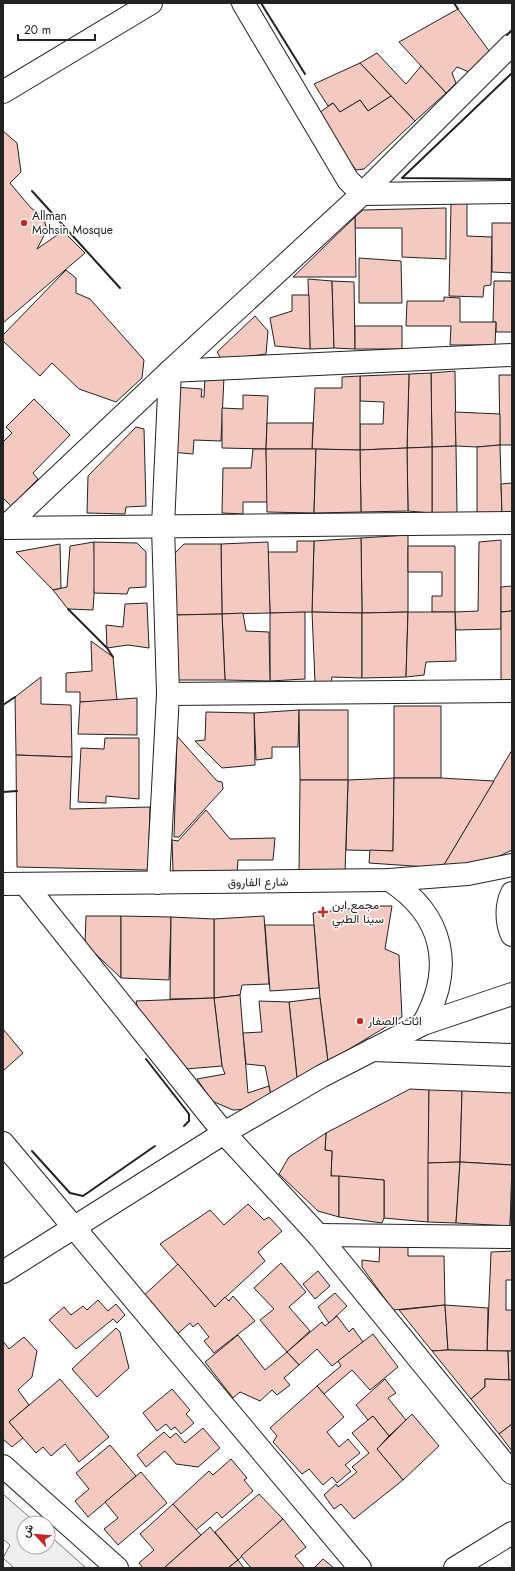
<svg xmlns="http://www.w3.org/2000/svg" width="515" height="1571" font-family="Jost,Vazirmatn,sans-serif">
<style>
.green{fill:#eee;stroke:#6f6f6f}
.building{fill:#f3c9c0;stroke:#222}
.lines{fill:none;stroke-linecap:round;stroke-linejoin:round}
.minor-casing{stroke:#222;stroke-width:24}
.major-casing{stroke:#222;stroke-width:24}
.minor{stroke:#fff;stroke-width:22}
.major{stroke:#fff;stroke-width:22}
.wall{stroke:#222;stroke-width:2}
.poi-dot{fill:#c62828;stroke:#fff;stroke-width:1.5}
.labels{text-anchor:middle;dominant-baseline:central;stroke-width:3;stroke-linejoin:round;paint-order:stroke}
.poi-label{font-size:12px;fill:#222;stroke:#fff;text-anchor:start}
.street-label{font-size:12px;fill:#222;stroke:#fff}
</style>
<rect width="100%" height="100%" fill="#fff"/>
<polygon class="green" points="3,1494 36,1523 24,1523 24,1547 48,1547 48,1534 86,1568 14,1568 3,1558 10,1545 3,1539"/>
<g class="building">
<polygon points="458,9 490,52 469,72 457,67 452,73 456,83 446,93 399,42"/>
<polygon points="377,53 406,84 421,66 446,93 415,121 360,63"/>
<polygon points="360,63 391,96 368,111 360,100 340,112 333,103 328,106 314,84"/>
<polygon points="391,96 415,121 364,169 356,170 316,115 333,103 340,112 360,100 368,111"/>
<polygon points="3,131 17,143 21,172 10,183 31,208 43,216 47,230 37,249 63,231 85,253 3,323"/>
<polygon points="467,203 467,236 492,237 491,285 484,286 483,297 449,296 451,204"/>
<polygon points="446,208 446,259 402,257 402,228 355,228 355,217 363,210"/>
<polygon points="355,217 356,277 293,277"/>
<polygon points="492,223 512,223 512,273 492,272"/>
<polygon points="359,258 401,261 402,303 359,303"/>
<polygon points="66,270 76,278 76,293 90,299 144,360 142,378 116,402 79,389 52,363 40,376 3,341 3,335"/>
<polygon points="308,279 332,281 334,348 310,349"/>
<polygon points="332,281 354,282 355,349 334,348"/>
<polygon points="494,281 512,281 512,332 496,332 496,322 493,322"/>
<polygon points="292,295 309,295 310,349 275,346 270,318 292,311"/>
<polygon points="444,297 460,298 460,322 496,322 495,345 450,345 451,326 406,326 407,301 444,301"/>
<polygon points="255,316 268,331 266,354 222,360 217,352"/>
<rect x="355" y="326" width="47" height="23"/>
<polygon points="455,371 456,446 432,447 431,373"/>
<polygon points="431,373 432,447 407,448 409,374"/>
<polygon points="409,374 407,448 360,450 360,424 383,424 384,402 360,401 360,376"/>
<polygon points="499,375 512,375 512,445 500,445"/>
<polygon points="205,376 224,377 221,441 194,440 193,454 171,452 175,387 202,389 201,397 204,397"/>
<polygon points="360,376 360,450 312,449 315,388 342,388 342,377"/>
<polygon points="243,395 268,396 266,449 222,448 222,408 243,409"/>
<polygon points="34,399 70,435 33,473 38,479 11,506 3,498 3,442 12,433 6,427"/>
<polygon points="455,412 500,414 500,445 477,447 456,446"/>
<polygon points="267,423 313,423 312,449 266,449"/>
<polygon points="136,427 144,429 146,506 126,507 125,514 87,513 88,476"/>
<polygon points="500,445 502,514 477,515 477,447"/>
<polygon points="456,446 457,513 432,513 432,447"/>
<polygon points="432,447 432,513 408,511 407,448"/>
<polygon points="407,448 408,511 361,512 360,450"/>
<polygon points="253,449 266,449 268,502 243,502 243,514 222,513 223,468 251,468"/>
<polygon points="266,449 316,449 314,513 267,512"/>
<polygon points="316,449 360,450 361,512 314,513"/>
<polygon points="512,483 512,514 502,514 501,484"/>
<polygon points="408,535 408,612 362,613 361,538"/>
<polygon points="361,538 362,613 312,612 314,541"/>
<polygon points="501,540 501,629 456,630 455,612 478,611 479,542"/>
<polygon points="297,541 314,541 312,612 270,613 268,552 297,552"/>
<polygon points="94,542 95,579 93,610 68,609 53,590 67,587 70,546"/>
<polygon points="94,542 137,543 146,552 146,587 129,588 127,594 94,593"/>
<polygon points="268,542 270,613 222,614 221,544"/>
<polygon points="60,544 61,588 53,590 16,552"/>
<polygon points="184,544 221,544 222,614 175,615 173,555"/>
<polygon points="408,546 455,546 455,612 432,612 432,596 442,596 442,572 408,572"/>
<polygon points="512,586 512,611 501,612 501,587"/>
<polygon points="147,603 149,648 128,645 107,648 106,625 123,627 125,604"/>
<polygon points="512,611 512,683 501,683 501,612"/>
<polygon points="305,612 305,679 270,681 270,613"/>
<polygon points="312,612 362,613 362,678 332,677 331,683 315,682"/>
<polygon points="408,612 406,677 362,678 362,613"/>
<polygon points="408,612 455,612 456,661 426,662 424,675 406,677"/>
<polygon points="243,613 246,631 269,632 270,681 225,680 222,614"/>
<polygon points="222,614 225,680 178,680 175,615"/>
<polygon points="91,641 113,657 117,701 80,702 80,692 66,692 66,673 92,671"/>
<polygon points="41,677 41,704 71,705 72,757 16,755 15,697"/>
<polygon points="137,698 137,735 78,734 80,702"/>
<rect x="394" y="706" width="47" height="72"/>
<polygon points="299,710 298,747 272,747 272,758 256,760 254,713"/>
<polygon points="299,710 348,710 348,780 300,780"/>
<polygon points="206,712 254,713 255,765 222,768 195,741 205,740"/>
<polygon points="177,736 217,781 222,782 223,789 179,837 174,837"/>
<polygon points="105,738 139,738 139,799 106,796 106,803 78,802 81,748 104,749"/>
<polygon points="512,750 512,850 491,860 442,868"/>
<polygon points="16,755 72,757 70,809 150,807 148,870 17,867"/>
<polygon points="394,778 393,851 346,850 348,780"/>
<polygon points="394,778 441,778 494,781 442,868 369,863 370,850 393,851"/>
<polygon points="300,780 348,780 345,873 299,872"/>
<polygon points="206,810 230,839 275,838 273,860 238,860 237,873 173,871 172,840 178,841"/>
<polygon points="373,906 392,906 385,949 399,955 402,1017 328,1062 320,998 313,913"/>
<polygon points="86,916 121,916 121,978 85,944"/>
<polygon points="121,916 171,917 169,980 121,978"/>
<polygon points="264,916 269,984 242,985 240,995 214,998 214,919"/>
<polygon points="171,917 214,919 214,998 170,999"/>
<polygon points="265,925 314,925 319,988 270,991"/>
<polygon points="240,995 248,1093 269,1086 271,1095 249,1109 233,1110 212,1101 197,1079 225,1074 222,1066 214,998"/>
<polygon points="214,998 222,1066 186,1069 138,1010 136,1001"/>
<polygon points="320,998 328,1062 297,1078 289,1002"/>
<polygon points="259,1001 289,1002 297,1078 271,1095 265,1066 246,1064 243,1033 262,1032"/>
<polygon points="3,1029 23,1053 3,1071"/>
<polygon points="410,1089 429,1090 428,1222 384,1218 384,1180 331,1176 332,1151 325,1150 326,1133"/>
<polygon points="429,1090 462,1091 460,1162 428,1163"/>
<polygon points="462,1091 512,1093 512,1165 460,1162"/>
<polygon points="326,1133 325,1150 332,1151 331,1176 339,1176 339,1217 318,1211 279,1174 289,1157"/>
<polygon points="460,1162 456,1223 428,1222 428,1163"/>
<polygon points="460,1162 512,1165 510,1226 456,1223"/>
<polygon points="339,1176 384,1180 384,1218 382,1223 339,1217"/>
<polygon points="512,1190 512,1226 510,1226"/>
<polygon points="248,1204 264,1220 269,1217 282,1231 258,1252 265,1261 215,1307 160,1244 210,1210 224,1225"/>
<polygon points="380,1240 408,1240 408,1256 444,1256 445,1305 393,1310 362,1267 362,1260 379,1262"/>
<polygon points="512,1251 512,1280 506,1280 506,1310 512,1310 512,1351 487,1351 491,1252"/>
<polygon points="281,1263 306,1292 289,1307 310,1331 287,1352 260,1320 274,1309 254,1288"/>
<polygon points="178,1264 215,1307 225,1297 229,1301 233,1296 255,1321 214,1353 204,1341 209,1337 198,1323 193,1327 190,1323 175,1336 141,1298"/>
<polygon points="318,1271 330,1286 315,1299 303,1284"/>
<polygon points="335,1293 347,1306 329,1323 318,1307"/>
<polygon points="98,1300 108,1311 116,1304 125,1315 117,1323 113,1319 76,1349 49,1320 64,1307 71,1315 83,1306 87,1310"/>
<polygon points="445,1305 448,1350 432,1351 399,1310"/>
<polygon points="445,1305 488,1308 487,1351 448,1350"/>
<polygon points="337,1316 349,1332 353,1328 363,1342 332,1366 317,1349 299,1365 287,1352 322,1322 325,1326"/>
<polygon points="116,1328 120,1332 129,1368 97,1397 72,1369"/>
<polygon points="373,1334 398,1367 370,1390 352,1370 324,1394 317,1386 341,1366 338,1361"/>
<polygon points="238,1335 265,1370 287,1352 299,1365 284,1378 290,1385 277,1395 272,1390 260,1401 240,1392 233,1398 205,1362"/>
<polygon points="24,1337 37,1351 32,1377 18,1390 29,1405 9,1422 23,1438 12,1447 3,1439 3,1341 9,1349"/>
<polygon points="448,1350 508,1351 509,1380 485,1379 485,1387 471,1399 432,1351"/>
<polygon points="508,1351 512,1351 512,1380 509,1380"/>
<polygon points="60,1379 109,1437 79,1462 65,1444 51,1456 43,1447 36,1453 9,1422"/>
<polygon points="385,1379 396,1393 388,1398 406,1420 389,1436 373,1416 368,1420 356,1405"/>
<polygon points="485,1379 512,1380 512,1424 499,1434 471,1399 485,1387"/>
<polygon points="317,1386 344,1417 327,1432 339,1447 348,1439 360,1453 345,1465 351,1471 337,1483 332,1477 323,1485 309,1469 302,1474 273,1442 277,1436 270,1428"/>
<polygon points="172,1389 190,1410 186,1414 194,1423 181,1434 175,1427 171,1430 166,1424 157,1431 143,1413"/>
<polygon points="412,1414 439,1446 403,1480 377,1449"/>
<polygon points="373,1416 389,1436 377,1449 403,1480 354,1519 341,1504 334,1509 324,1495 336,1484 338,1487 357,1472 352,1467 369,1453 352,1433"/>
<polygon points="512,1424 512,1451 499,1434"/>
<polygon points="203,1428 220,1448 198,1467 176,1464 165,1451 146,1467 137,1455 164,1432 170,1438 176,1433 185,1443"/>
<polygon points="110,1445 136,1476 88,1517 75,1501 89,1489 76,1473"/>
<polygon points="231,1459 247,1478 244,1480 253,1491 222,1518 217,1512 196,1530 173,1504 209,1471 213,1475"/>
<polygon points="141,1472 167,1503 118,1545 104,1529 118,1518 105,1502"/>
<polygon points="259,1494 283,1519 238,1560 215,1532"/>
<polygon points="173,1504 201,1535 164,1568 143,1568 139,1563 154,1550 140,1534"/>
<polygon points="283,1519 306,1547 295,1556 305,1568 251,1568 241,1556"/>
<polygon points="210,1527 238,1560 228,1568 164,1568"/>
<polygon points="323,1559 334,1568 314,1568"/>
<polygon points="238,1560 244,1568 228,1568"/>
</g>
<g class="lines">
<defs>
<g id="minor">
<polyline points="243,3 348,180 362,194 512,192"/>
<polyline points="3,92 151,3"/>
<polyline points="170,371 512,355"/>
<polyline points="3,528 512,523"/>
<polyline points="4,528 170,371 362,194 512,44"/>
<polyline points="168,694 512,691"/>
<polyline points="158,883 168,694 163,526 170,371"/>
<polyline points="3,884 389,880 468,874 512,865"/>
<polyline points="25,884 224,1133 318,1235 512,1473"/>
<polyline points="372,1050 512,1055"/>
<polyline points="3,1143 360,1568"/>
<polyline points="318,1235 512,1237"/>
<polyline points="3,1466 117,1568"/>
<polyline points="455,1568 512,1533"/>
</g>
<g id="major">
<path d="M389 880C444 915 455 968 423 1024"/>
<path d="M512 893C506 905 506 922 512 935"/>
<polyline points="3,1272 224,1133 322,1076 423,1024 512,994"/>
</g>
</defs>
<use href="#minor" class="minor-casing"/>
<use href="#major" class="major-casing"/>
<use href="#minor" class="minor"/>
<use href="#major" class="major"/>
<g class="wall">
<polyline points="261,3 305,74"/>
<polyline points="454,3 458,9"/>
<polyline points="507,35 512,30"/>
<polyline points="512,73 402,178 512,179"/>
<polyline points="32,191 120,288"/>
<polyline points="68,609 107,648 113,657"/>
<polyline points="3,705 15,697"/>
<polyline points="3,792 17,791"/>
<polyline points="146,1059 189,1114 189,1121 184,1126"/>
<polyline points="32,1151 70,1193 83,1196 155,1146"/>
</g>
</g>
<g class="poi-dot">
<circle cx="24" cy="223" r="4"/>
<path d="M321 906h4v4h4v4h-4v4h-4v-4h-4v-4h4z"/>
<circle cx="360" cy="1021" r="4"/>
</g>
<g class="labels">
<g class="poi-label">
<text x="32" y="216">Allman<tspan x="32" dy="14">Mohsin Mosque</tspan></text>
<text x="332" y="905">مجمع ابن<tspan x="332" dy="14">سينا الطبي</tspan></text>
<text x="368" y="1021">اثاث الصفار</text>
</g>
<g class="street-label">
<text transform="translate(258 882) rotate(-1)">شارع الفاروق</text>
</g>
</g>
<rect width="515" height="1571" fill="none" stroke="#222222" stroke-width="8"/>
<g transform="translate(36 1535) rotate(296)"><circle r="19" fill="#ffffff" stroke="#a7a7a7"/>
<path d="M0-3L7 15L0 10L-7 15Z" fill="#c62828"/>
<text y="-6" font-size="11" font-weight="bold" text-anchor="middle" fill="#222222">ش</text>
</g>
<path d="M18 34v6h77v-6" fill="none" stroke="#222222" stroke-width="2"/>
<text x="24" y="34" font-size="12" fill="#222222" stroke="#ffffff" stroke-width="3" paint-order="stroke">20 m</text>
</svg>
